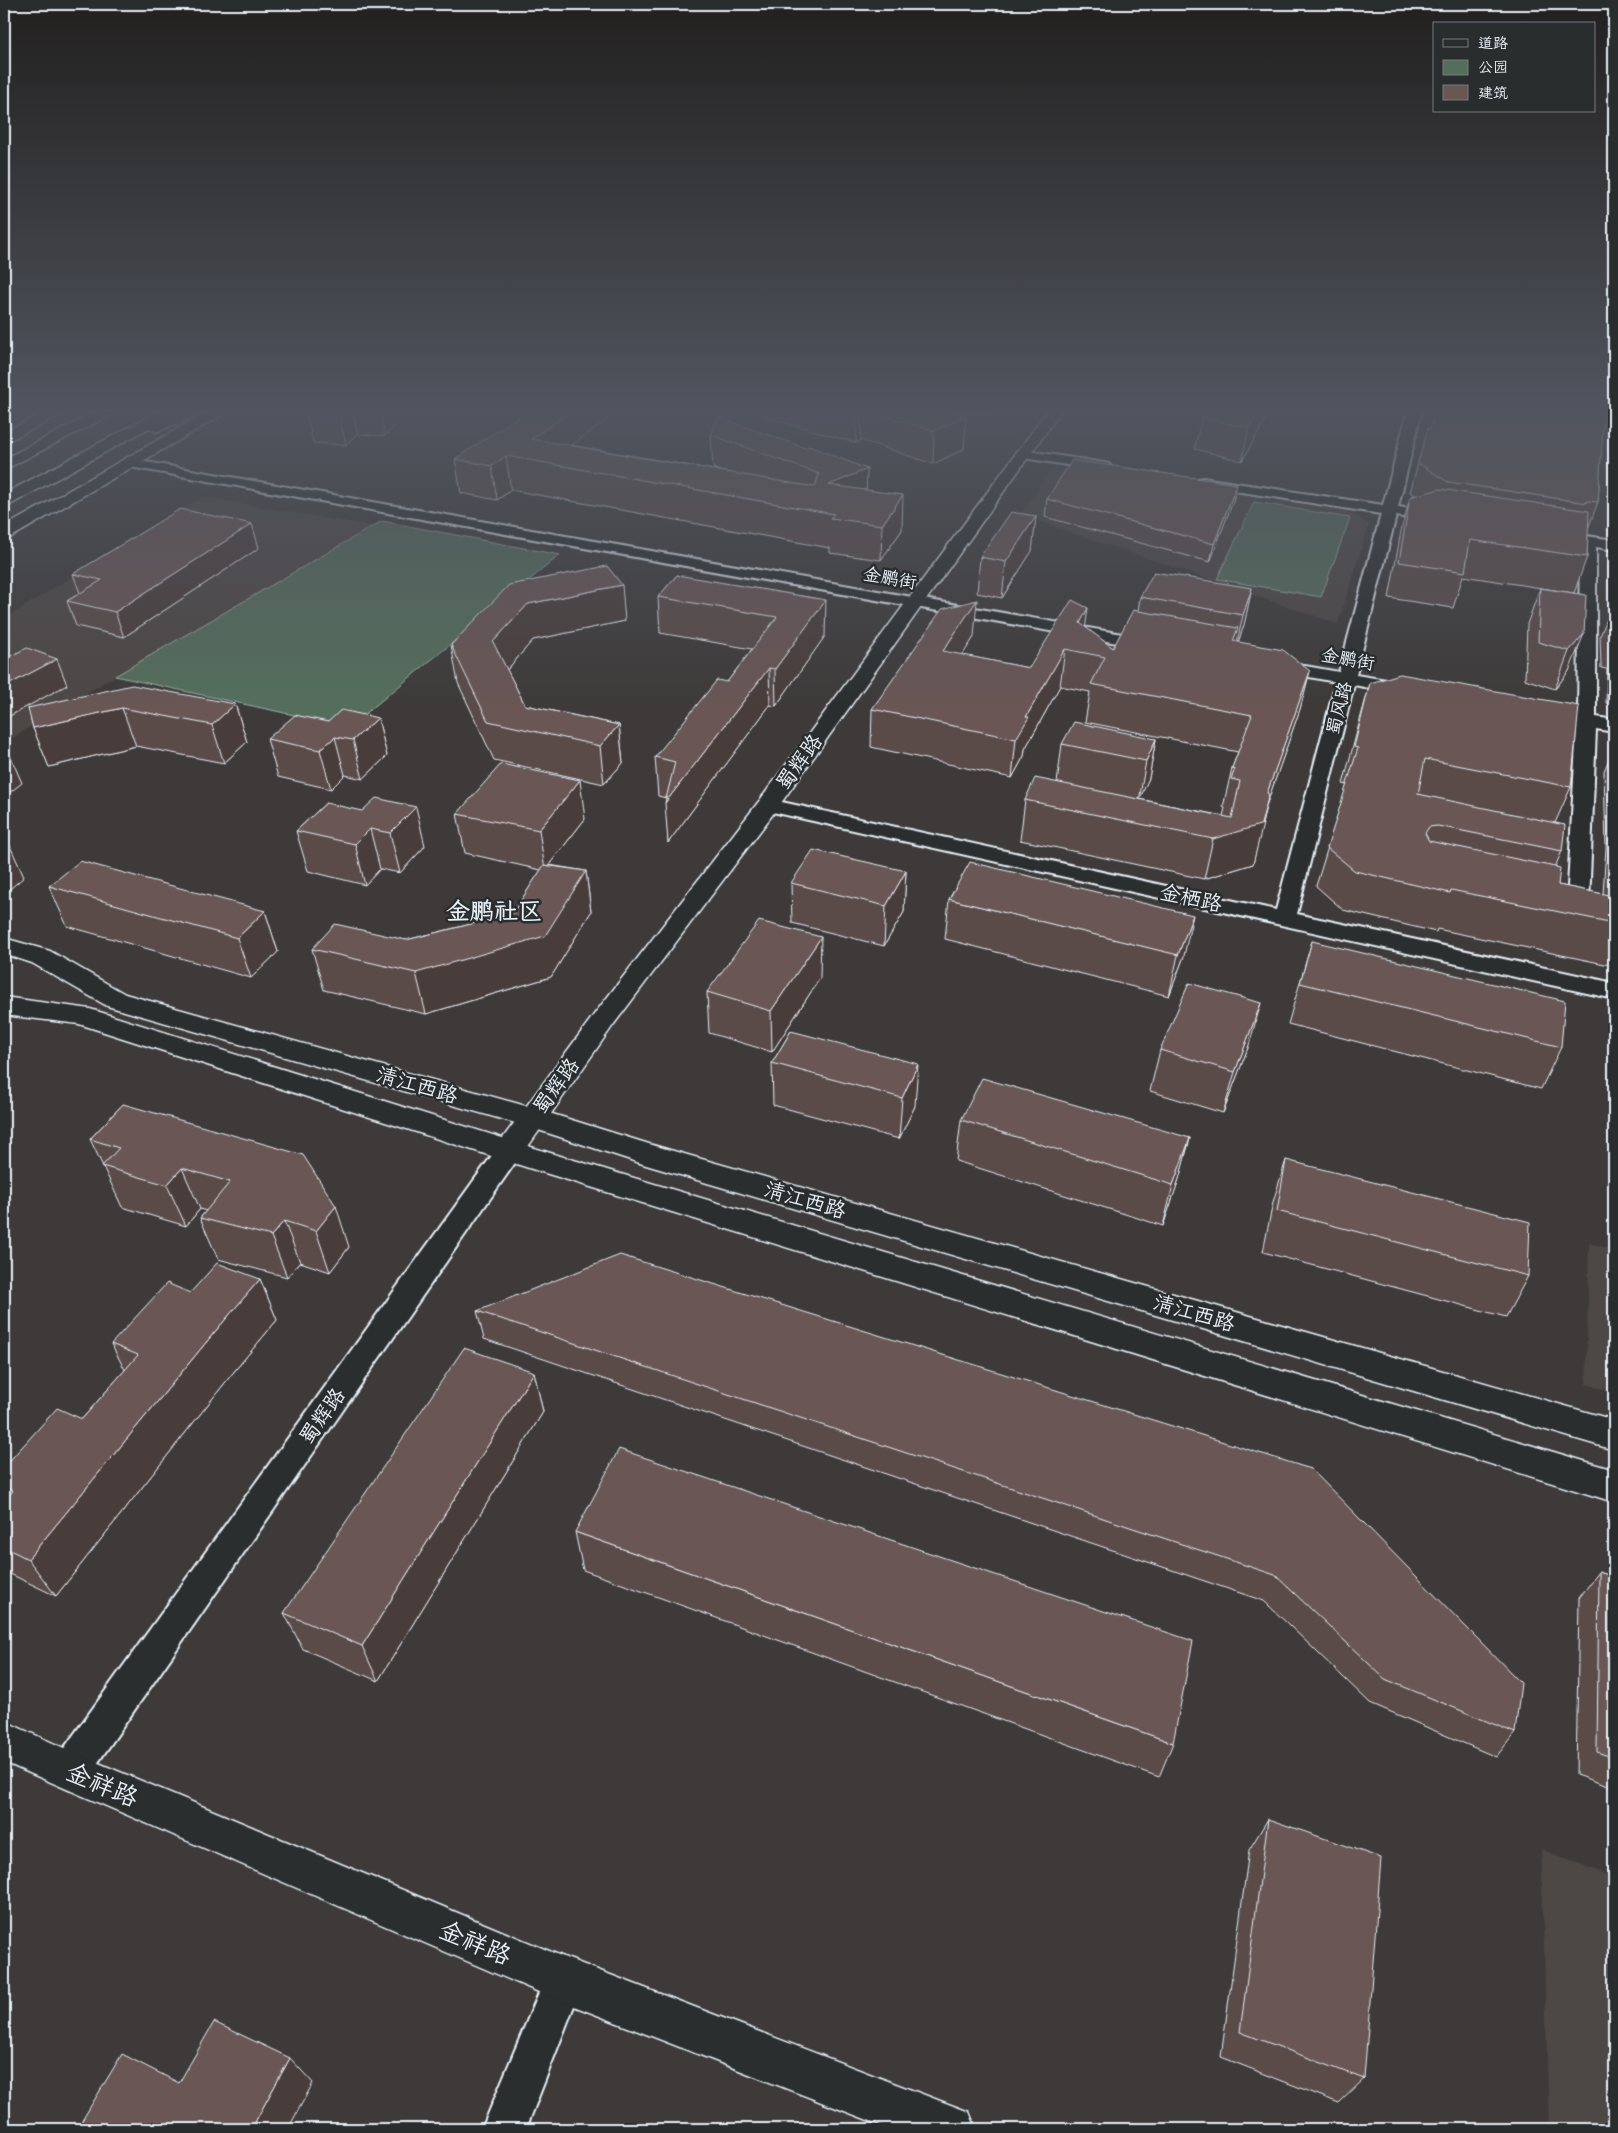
<svg xmlns="http://www.w3.org/2000/svg" width="1618" height="2133" font-family="Caveat,'LXGW WenKai TC',sans-serif">
<style>
.built{fill:#4d4645}
.green{fill:#546e5c;stroke:#9eb0aa}
.lines{fill:none;stroke-linecap:round;stroke-linejoin:round}
.minor-casing{stroke:#e8f1f8;stroke-width:4}
.tertiary-casing{stroke:#e8f1f8;stroke-width:3}
.secondary-casing{stroke:#e8f1f8;stroke-width:3}
.primary-casing{stroke:#e8f1f8;stroke-width:3}
.trunk-casing{stroke:#e8f1f8;stroke-width:3}
.minor{fill:#2a2d2e;fill-rule:evenodd}
.tertiary{fill:#2a2d2e;fill-rule:evenodd}
.secondary{fill:#2a2d2e;fill-rule:evenodd}
.primary{fill:#2a2d2e;fill-rule:evenodd}
.trunk{fill:#2a2d2e;fill-rule:evenodd}
.wall{fill:#5a4b48;stroke:#e8f1f8}
.shaded-wall{fill:#4a3d3b;stroke:#e8f1f8}
.building{fill:#695754;stroke:#e8f1f8}
.labels{text-anchor:middle;dominant-baseline:central;stroke-width:5;stroke-linejoin:round;paint-order:stroke}
.far-street-label{font-size:18px;fill:#e8f1f8;stroke:#2a2d2e}
.street-label{font-size:21px;fill:#e8f1f8;stroke:#2a2d2e}
.quarter-label{font-size:24px;font-weight:bold;fill:#e8f1f8;stroke:#2a2d2e}
.near-street-label{font-size:25px;fill:#e8f1f8;stroke:#2a2d2e}
</style>
<rect width="100%" height="100%" fill="#3d3a39"/>
<filter id="ink" filterUnits="userSpaceOnUse"><feTurbulence type="fractalNoise" baseFrequency=".02" numOctaves="2"/><feDisplacementMap in="SourceGraphic" scale="10" xChannelSelector="R" yChannelSelector="G"/><feConvolveMatrix kernelMatrix="1 2 1 2 8 2 1 2 1" color-interpolation-filters="sRGB"/></filter>
<g filter="url(#ink)">
<g class="built">
<polygon points="1072,468 1347,511 1369,524 1338,624 1021,515 1047,473"/>
<polygon points="202,497 373,526 115,676 4,743 4,619"/>
<polygon points="1589,1243 1614,1250 1614,1393 1586,1384"/>
<polygon points="1541,1849 1614,1877 1614,2129 1549,2129"/>
</g>
<g class="green">
<polygon points="1254,502 1350,518 1321,597 1217,579"/>
<polygon points="382,521 560,555 349,727 115,676"/>
</g>
<g class="lines">
<defs>
<g id="minor">
<polygon points="1408,410 1422,410 1398,507 1440,513 1445,515 1448,518 1445,521 1440,523 1396,516 1356,675 1405,683 1412,685 1414,689 1412,693 1405,695 1354,685 1297,914 1614,983 1614,999 768,811 761,809 758,805 761,801 768,799 1276,910 1336,682 1277,671 1271,670 1268,666 1271,662 1277,661 1339,672 1381,514 1203,486 1198,485 1196,482 1198,479 1203,478 1383,505"/>
<polygon points="1022,450 1104,463 1109,464 1111,467 1109,470 1104,471 1017,457 1015,454 1017,451"/>
<polygon points="129,459 1151,639 1157,640 1160,644 1157,648 1151,649 124,466 122,463 124,460"/>
<polygon points="1553,531 1614,540 1614,550 1596,547 1596,717 1614,720 1614,732 1596,729 1589,904 1586,909 1578,911 1570,909 1567,904 1577,725 1538,718 1536,714 1538,710 1545,708 1578,714 1580,545 1547,539 1545,536 1547,533"/>
<polygon points="510,1140 519,1143 523,1150 519,1157 83,1784 70,1790 57,1784 51,1771 57,1758 501,1143"/>
<polygon points="564,1960 578,1966 584,1980 526,2129 482,2129 550,1966"/>
</g>
<g id="tertiary">
<polygon points="1048,410 1062,410 776,810 614,1024 520,1158 510,1161 500,1158 495,1150 500,1142 596,1012 760,800"/>
<polygon points="1573,410 1614,410 1614,418 1580,414 1575,413"/>
<polygon points="4,1721 84,1757 566,1958 969,2112 976,2129 891,2129 548,1996 4,1762"/>
</g>
<g id="secondary">
<polygon points="49,410 67,410 65,413 4,443 4,432"/>
<polygon points="211,410 228,410 226,413 10,538 4,539 4,527"/>
</g>
<g id="primary">
<polygon points="4,938 50,951 125,994 533,1108 649,1144 1614,1420 1614,1450 646,1165 526,1126 107,1006 32,963 4,954"/>
<polygon points="4,997 90,1009 547,1152 1614,1470 1614,1502 532,1169 79,1024 4,1015"/>
</g>
<g id="trunk">
<polygon points="99,410 117,410 115,413 4,470 4,459"/>
<polygon points="161,410 178,410 176,413 185,410 204,410 202,413 161,430 156,432 149,428 10,505 4,506 4,494"/>
</g>
</defs>
<use href="#minor" class="minor-casing"/>
<use href="#tertiary" class="tertiary-casing"/>
<use href="#secondary" class="secondary-casing"/>
<use href="#primary" class="primary-casing"/>
<use href="#trunk" class="trunk-casing"/>
<use href="#minor" class="minor"/>
<use href="#tertiary" class="tertiary"/>
<use href="#secondary" class="secondary"/>
<use href="#primary" class="primary"/>
<use href="#trunk" class="trunk"/>
</g>
<g class="wall">
<polygon points="307,410 410,410 385,436 357,434 357,433 346,445 313,443 306,411"/>
<polygon points="765,410 995,410 992,416 948,411 966,416 964,449 933,464 861,440 856,443 765,417"/>
<polygon points="1271,410 1242,461 1195,449 1201,417"/>
<polygon points="1435,410 1604,410 1598,502 1588,529 1587,557 1574,593 1463,576 1453,608 1389,598 1401,531 1410,497 1415,495 1410,492 1428,428 1430,429"/>
<polygon points="616,413 571,445 721,471 713,468 711,435 867,469 866,490 902,530 881,560 830,553 830,548 511,490 497,500 461,493 455,459"/>
<polygon points="1237,484 1233,501 1210,562 1045,517 1047,499"/>
<polygon points="1036,516 1032,551 1002,598 977,593 980,557"/>
<polygon points="259,548 124,637 76,626 67,601 80,593 73,574"/>
<polygon points="677,575 825,636 776,706 770,705 668,843 666,798 658,796 655,757 727,682 752,649 660,633 658,597"/>
<polygon points="1252,588 1244,625 1238,642 1310,671 1300,709 1266,806 1253,864 1204,879 1020,840 1025,800 1057,783 1062,744 1156,739 1149,778 1139,799 1223,816 1225,808 1223,807 1232,768 1238,752 1085,722 1090,692 1060,686 1025,749 1024,756 1012,778 871,747 872,709 974,637 962,655 1029,668 1085,627 1113,648 1138,611 1140,597"/>
<polygon points="1540,588 1586,595 1569,671 1555,689 1525,679 1527,624"/>
<polygon points="1614,602 1614,705 1606,703 1607,669 1601,668 1600,636"/>
<polygon points="625,621 533,640 507,670 525,705 619,725 623,763 604,784 494,760 458,683 451,645"/>
<polygon points="1370,683 1571,787 1555,823 1562,851 1555,867 1558,885 1603,894 1606,847 1604,771 1614,747 1614,966 1437,929 1436,932 1343,910 1316,886 1347,785 1343,784 1360,720"/>
<polygon points="235,704 247,742 224,763 136,746 49,767 33,728 28,708"/>
<polygon points="378,718 387,756 363,779 345,775 331,789 278,777 267,739 328,722"/>
<polygon points="326,803 425,846 400,873 380,869 365,885 308,871 296,831"/>
<polygon points="457,814 585,819 549,865 586,871 591,912 551,977 426,1014 324,990 312,949 406,940 512,914 541,870 465,853"/>
<polygon points="906,871 904,912 884,946 792,923 791,883"/>
<polygon points="49,886 265,911 278,952 251,978 67,926"/>
<polygon points="949,899 1184,956 1169,996 945,939"/>
<polygon points="1312,941 1561,1047 1541,1089 1288,1024"/>
<polygon points="820,978 772,1052 709,1033 707,992"/>
<polygon points="791,1031 915,1106 899,1139 773,1105 772,1063"/>
<polygon points="1249,1045 1223,1113 1150,1091 1160,1050"/>
<polygon points="123,1104 349,1247 330,1272 300,1262 287,1277 218,1259 200,1218 206,1211 200,1209 186,1226 122,1207 90,1139"/>
<polygon points="961,1120 1190,1138 1179,1179 1163,1226 956,1161"/>
<polygon points="1286,1160 1528,1276 1506,1317 1263,1252 1273,1202"/>
<polygon points="260,1279 277,1320 232,1374 56,1596 4,1571 4,1467 82,1419 125,1370 111,1344 190,1293"/>
<polygon points="477,1311 1311,1469 1515,1733 1496,1757 1370,1703 1264,1601 484,1339"/>
<polygon points="534,1372 543,1412 378,1681 303,1649 284,1613"/>
<polygon points="575,1532 1173,1743 1159,1777 583,1570"/>
<polygon points="1599,1572 1614,1577 1614,1788 1576,1775 1579,1598"/>
<polygon points="1268,1819 1364,2079 1339,2103 1221,2057 1249,1850"/>
</g>
<g class="shaded-wall">
<polygon points="342,410 352,410 357,433 346,445 339,413"/>
<polygon points="380,410 410,410 385,436"/>
<polygon points="573,410 616,410 616,413 547,463 531,439"/>
<polygon points="857,410 861,410 861,440 856,443"/>
<polygon points="992,410 995,410 992,416"/>
<polygon points="1259,410 1271,410 1242,461 1249,428"/>
<polygon points="966,416 964,449 933,464 934,431"/>
<polygon points="506,456 511,490 497,500 492,466"/>
<polygon points="867,469 866,503 829,485"/>
<polygon points="1237,484 1233,501 1210,562 1214,544"/>
<polygon points="903,495 902,530 881,560 882,525"/>
<polygon points="1036,516 1032,551 1002,598 1006,562"/>
<polygon points="252,524 259,548 124,637 115,612"/>
<polygon points="622,585 625,621 533,640 499,679 493,642 528,604"/>
<polygon points="1252,588 1244,625 1235,652 1243,615"/>
<polygon points="826,600 825,636 776,706 775,669"/>
<polygon points="977,600 974,637 941,689 943,651"/>
<polygon points="1088,608 1083,645 1080,623"/>
<polygon points="1584,634 1569,671 1555,689 1569,651"/>
<polygon points="1065,649 1060,686 1025,749 1024,756 1012,778 1016,739 1026,717"/>
<polygon points="57,659 67,685 4,719 4,687"/>
<polygon points="769,668 770,705 668,843 665,803"/>
<polygon points="1310,671 1300,709 1266,806 1262,824 1263,824 1253,864 1204,879 1213,839 1267,793"/>
<polygon points="235,704 247,742 224,763 212,725"/>
<polygon points="122,708 136,746 49,767 33,728"/>
<polygon points="378,718 387,756 363,779 353,740"/>
<polygon points="619,725 623,763 604,784 600,746"/>
<polygon points="335,737 345,775 331,789 320,750"/>
<polygon points="1156,739 1149,778 1139,801 1146,761"/>
<polygon points="5,744 22,783 4,797 4,745"/>
<polygon points="580,780 585,819 545,870 539,830"/>
<polygon points="416,807 425,846 400,873 390,833"/>
<polygon points="370,829 380,869 365,885 355,844"/>
<polygon points="6,837 24,877 4,894 4,839"/>
<polygon points="586,871 591,912 551,977 426,1014 416,973"/>
<polygon points="906,871 904,912 884,946 886,906"/>
<polygon points="265,911 278,952 251,978 237,938"/>
<polygon points="1193,915 1184,956 1169,996 1178,955"/>
<polygon points="821,937 820,978 772,1052 771,1011"/>
<polygon points="1261,1003 1249,1045 1223,1113 1235,1072"/>
<polygon points="918,1064 915,1106 899,1139 902,1098"/>
<polygon points="1190,1138 1179,1179 1163,1226 1173,1185"/>
<polygon points="182,1168 200,1209 186,1226 167,1185"/>
<polygon points="336,1206 349,1247 330,1272 316,1231"/>
<polygon points="284,1221 300,1262 287,1277 271,1236"/>
<polygon points="260,1279 277,1320 232,1374 56,1596 28,1559 213,1334"/>
<polygon points="534,1372 543,1412 378,1681 362,1646"/>
<polygon points="290,2058 313,2083 288,2129 263,2129 255,2122"/>
</g>
<g class="building">
<polygon points="307,410 342,410 339,413 306,411"/>
<polygon points="529,410 573,410 531,439 815,487 819,474 711,435 718,417 805,448 809,446 867,469 829,485 903,495 882,525 830,518 834,514 506,456 492,466 455,459"/>
<polygon points="866,410 942,410 966,416 934,431"/>
<polygon points="1211,410 1259,410 1249,428 1201,417"/>
<polygon points="1435,410 1604,410 1598,502 1587,501 1587,503 1448,482 1418,463 1428,428 1430,429"/>
<polygon points="1072,460 1237,484 1214,544 1047,499"/>
<polygon points="1440,489 1589,511 1587,557 1470,540 1465,572 1399,562 1410,497"/>
<polygon points="180,509 252,524 115,612 67,601 102,580 73,574"/>
<polygon points="1011,512 1036,516 1006,562 980,557"/>
<polygon points="607,566 622,585 528,604 493,642 525,705 619,725 600,746 488,721 451,645 509,585"/>
<polygon points="1154,572 1252,588 1243,615 1140,597"/>
<polygon points="677,575 826,600 775,669 769,668 665,803 675,762 655,757 717,680 727,682 777,617 658,597"/>
<polygon points="1540,588 1586,595 1584,634 1569,651 1538,642"/>
<polygon points="977,600 943,651 1029,668 1072,600 1088,608 1080,623 1113,648 1133,610 1238,628 1233,641 1283,650 1310,671 1267,793 1269,794 1261,824 1263,824 1213,839 1025,800 1035,778 1232,818 1240,781 1231,779 1235,769 1232,768 1252,715 1091,684 1105,657 1065,649 1026,717 1029,717 1016,739 872,709 942,609"/>
<polygon points="27,648 57,659 4,687 4,659"/>
<polygon points="1400,674 1579,706 1571,787 1425,759 1418,794 1565,825 1562,851 1438,826 1429,827 1425,833 1429,841 1560,868 1558,885 1614,896 1614,923 1451,890 1450,893 1355,871 1327,848 1358,748 1354,747 1370,683"/>
<polygon points="132,685 235,704 212,725 122,708 33,728 28,708"/>
<polygon points="341,710 378,718 353,740 335,737 320,750 267,739 295,715 328,722"/>
<polygon points="1074,722 1156,739 1146,761 1062,744"/>
<polygon points="501,764 580,780 539,830 457,814"/>
<polygon points="376,798 416,807 390,833 370,829 355,844 296,831 326,803 362,811"/>
<polygon points="813,850 906,871 886,906 791,883"/>
<polygon points="80,861 265,911 237,938 49,886"/>
<polygon points="970,862 1193,915 1178,955 949,899"/>
<polygon points="544,865 586,871 545,936 416,973 312,949 335,924 406,940 512,914"/>
<polygon points="759,921 821,937 771,1011 707,992"/>
<polygon points="1312,941 1565,1001 1561,1047 1300,983"/>
<polygon points="1189,983 1261,1003 1235,1072 1160,1050"/>
<polygon points="791,1031 918,1064 902,1098 772,1063"/>
<polygon points="982,1078 1190,1138 1173,1185 961,1120"/>
<polygon points="123,1104 303,1155 336,1206 316,1231 284,1221 271,1236 200,1218 230,1182 182,1168 167,1185 102,1166 119,1148 90,1139"/>
<polygon points="1286,1160 1530,1222 1528,1276 1277,1211"/>
<polygon points="620,1255 1311,1469 1521,1683 1515,1733 1385,1679 1275,1575 477,1311"/>
<polygon points="217,1263 260,1279 213,1334 28,1559 4,1547 4,1501 13,1491 4,1487 4,1467 57,1408 82,1419 138,1355 111,1344 167,1283 190,1293"/>
<polygon points="464,1348 534,1372 362,1646 284,1613"/>
<polygon points="619,1449 1193,1641 1173,1743 575,1532"/>
<polygon points="1599,1572 1614,1577 1614,1758 1597,1752"/>
<polygon points="1268,1819 1381,1858 1364,2079 1240,2032"/>
<polygon points="214,2022 290,2058 255,2122 269,2129 77,2129 122,2054 179,2083"/>
</g>
</g>
<linearGradient id="sky" x2="0" y2="1"><stop stop-color="#22201f"/><stop offset="0.58" stop-color="#51555f"/><stop offset="1" stop-color="#51555f" stop-opacity="0"/></linearGradient>
<rect width="1618" height="708" fill="url(#sky)"/>
<g class="labels">
<g class="far-street-label">
<text transform="translate(890 578) rotate(10)">金鹏街</text>
<text transform="translate(1348 659) rotate(10)">金鹏街</text>
<text transform="translate(1339 708) rotate(-76)">蜀风路</text>
</g>
<g class="street-label">
<text transform="translate(799 762) rotate(-54)">蜀辉路</text>
<text transform="translate(1191 898) rotate(12)">金栖路</text>
<text transform="translate(417 1085) rotate(16)">清江西路</text>
<text transform="translate(556 1086) rotate(-54)">蜀辉路</text>
<text transform="translate(805 1200) rotate(16)">清江西路</text>
<text transform="translate(1194 1313) rotate(16)">清江西路</text>
<text transform="translate(322 1416) rotate(-55)">蜀辉路</text>
</g>
<g class="quarter-label">
<text x="494" y="911">金鹏社区</text>
</g>
<g class="near-street-label">
<text transform="translate(102 1785) rotate(23)">金祥路</text>
<text transform="translate(475 1943) rotate(23)">金祥路</text>
</g>
</g>
<rect width="1618" height="2133" fill="none" stroke="#2a2d2e" stroke-width="20"/>
<rect x="10" y="10" width="1598" height="2113" fill="none" stroke="#e8f1f8" stroke-width="2" filter="url(#ink)"/>
<rect x="1433" y="22" width="162" height="90" fill="#2a2d2e" stroke="#767b7f"/>
<rect x="1443" y="39" width="25" height="8" fill="#2a2d2e" stroke="#767b7f"/>
<text x="1478" y="48" font-size="15" fill="#e8f1f8">道路</text>
<rect x="1443" y="60" width="25" height="15" fill="#546e5c" stroke="#767b7f"/>
<text x="1478" y="72" font-size="15" fill="#e8f1f8">公园</text>
<rect x="1443" y="85" width="25" height="15" fill="#695754" stroke="#767b7f"/>
<text x="1478" y="98" font-size="15" fill="#e8f1f8">建筑</text>
</svg>
